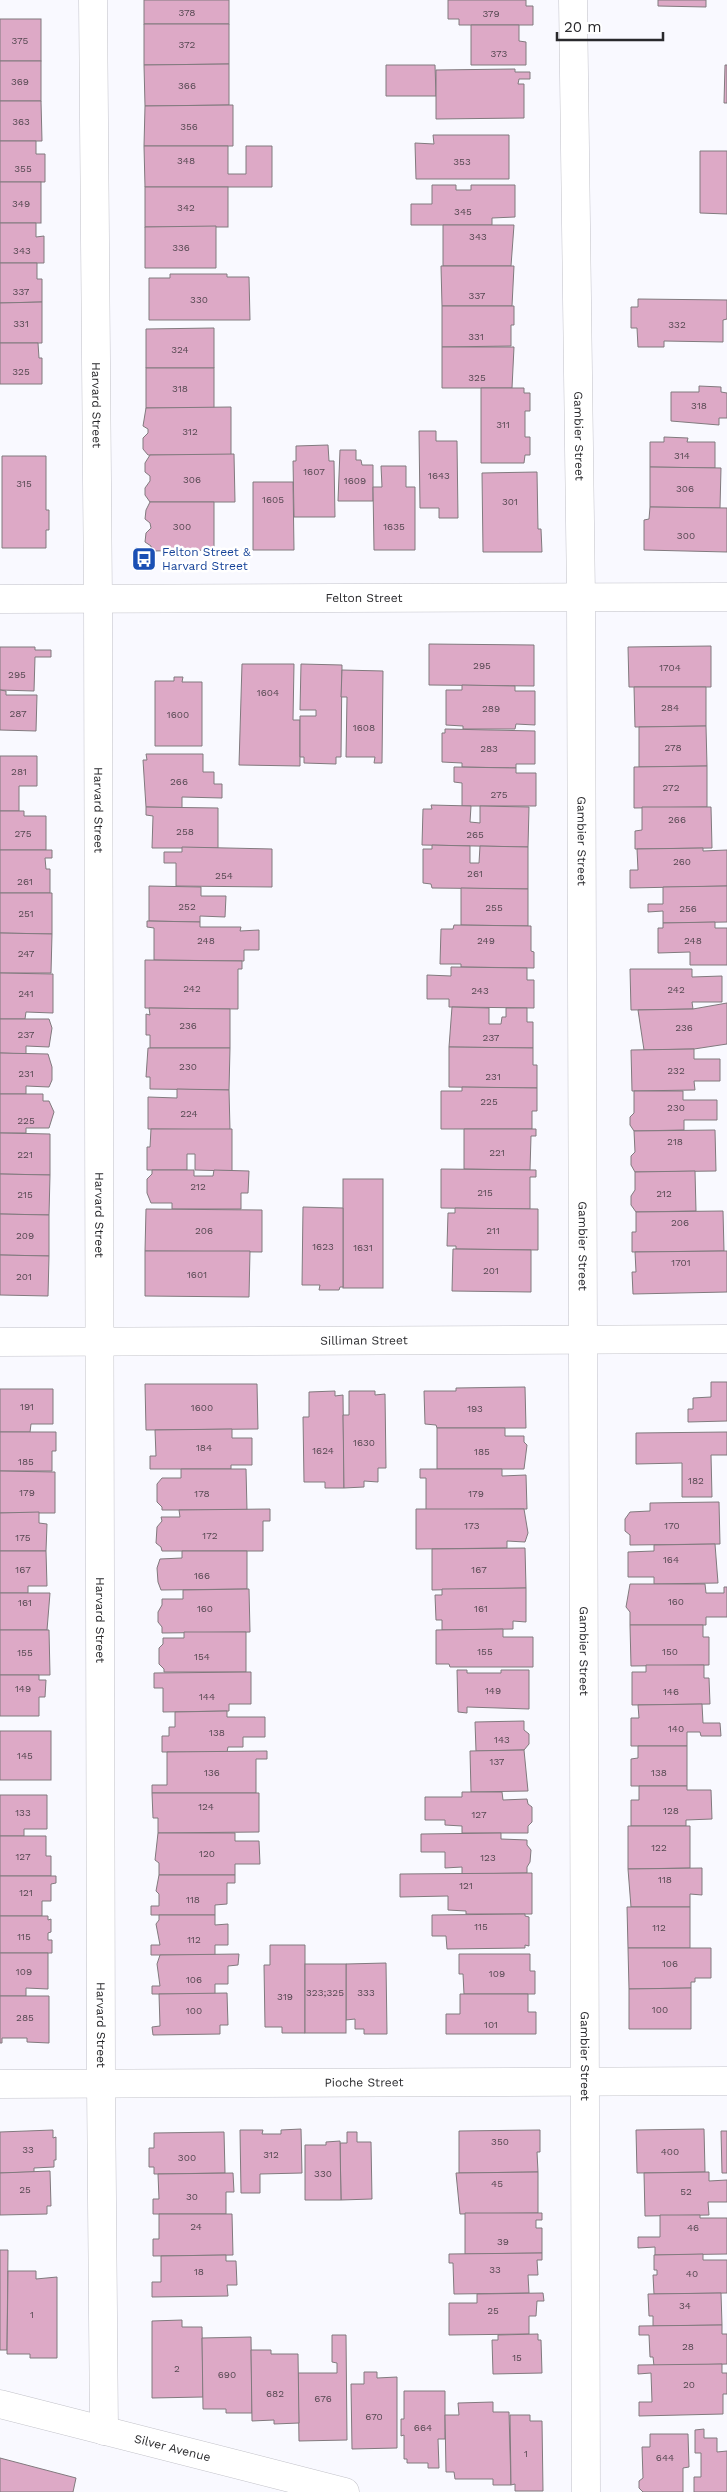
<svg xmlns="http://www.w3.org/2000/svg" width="727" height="2492" font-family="'Work Sans',sans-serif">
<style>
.building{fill:#dda9c6;stroke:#817a7e}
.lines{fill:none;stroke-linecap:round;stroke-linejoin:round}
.minor-casing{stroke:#c2c2c9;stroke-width:29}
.secondary-casing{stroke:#c2c2c9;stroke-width:29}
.minor{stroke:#fff;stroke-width:28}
.secondary{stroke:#fff;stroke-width:28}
.labels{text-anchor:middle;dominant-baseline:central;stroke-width:5;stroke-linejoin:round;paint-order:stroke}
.number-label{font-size:10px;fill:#564952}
.street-label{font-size:12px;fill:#29292c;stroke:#fff}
.transit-label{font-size:12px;fill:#164399;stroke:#fff;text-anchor:start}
</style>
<rect width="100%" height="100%" fill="#f9f9ff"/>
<g class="building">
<rect x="144" y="0" width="85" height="24"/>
<polygon points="448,0 526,0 526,6 533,6 533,25 459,25 459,19 448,19"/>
<polygon points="658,0 706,0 706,7 658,6"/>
<rect x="0" y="19" width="41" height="42"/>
<polygon points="144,24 229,24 229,64 144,65"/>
<polygon points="471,25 519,25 519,41 526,42 526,65 471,65"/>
<rect x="0" y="61" width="41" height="40"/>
<polygon points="229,64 229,105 145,106 144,65"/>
<polygon points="386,65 435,65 436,96 386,96"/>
<polygon points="725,65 727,65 727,103 724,103"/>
<polygon points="515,69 515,72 530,72 530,79 519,79 518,84 524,84 524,118 436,119 436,70"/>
<polygon points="0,101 41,101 42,141 0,141"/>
<polygon points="233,105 233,146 144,146 145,106"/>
<polygon points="433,135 509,135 509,179 416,179 415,143 434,144"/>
<polygon points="0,141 36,141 36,154 45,154 45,182 0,182"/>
<polygon points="144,146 228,146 228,174 246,174 246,146 272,146 272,187 145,187"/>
<polygon points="700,151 727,151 727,214 700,213"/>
<rect x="0" y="182" width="41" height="41"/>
<polygon points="432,185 456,185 456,190 471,190 471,185 515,185 515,217 492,218 492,225 411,225 411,204 432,204"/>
<rect x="145" y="187" width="83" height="40"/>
<polygon points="0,223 36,223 36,237 44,236 44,263 0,263"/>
<polygon points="443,225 514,225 511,266 443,266"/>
<polygon points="216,226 216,268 145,268 145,227"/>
<polygon points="0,263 37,263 37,279 42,279 42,302 0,303"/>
<polygon points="441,266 514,266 512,306 442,306"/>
<polygon points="170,274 227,274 227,277 249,277 250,320 149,320 149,278 170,278"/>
<polygon points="638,299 727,300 727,319 723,320 723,342 664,341 664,347 638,347 637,328 631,328 631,307 638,307"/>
<polygon points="42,302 42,343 0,343 0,303"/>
<polygon points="442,306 514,306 514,325 511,325 511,346 442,347"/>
<polygon points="214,328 214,368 146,368 146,329"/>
<polygon points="0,343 38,343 39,358 42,358 42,384 0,384"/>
<polygon points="442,347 514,347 512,388 442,388"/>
<rect x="146" y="368" width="68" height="40"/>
<polygon points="699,386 721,387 721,392 727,393 727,418 719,418 719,425 671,421 671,392 699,392"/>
<polygon points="481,388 524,388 524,393 530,393 530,411 525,411 525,437 530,437 530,455 525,455 524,463 481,463"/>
<polygon points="231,407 231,455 148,455 143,449 143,438 148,433 148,429 143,426 146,408"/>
<polygon points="419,431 436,431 436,441 457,441 458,518 439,518 439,508 420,508"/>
<polygon points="664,437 688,438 687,442 715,442 715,468 650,467 650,442 664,442"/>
<polygon points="328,445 329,461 334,461 335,517 294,517 293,461 296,461 296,446"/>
<polygon points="340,450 356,450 356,460 361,460 362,465 373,465 373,501 338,501"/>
<polygon points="234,454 235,502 150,502 145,495 145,488 150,481 150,476 145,472 145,463 150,455"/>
<polygon points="2,456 46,456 46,510 49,510 49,530 46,530 46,548 2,548"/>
<polygon points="381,466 406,466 406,487 415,487 415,550 374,550 373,487 382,487"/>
<polygon points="650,467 721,468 720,508 650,507"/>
<polygon points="537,472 538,529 541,529 542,552 483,552 482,473"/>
<polygon points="253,482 293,482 294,550 253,550"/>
<polygon points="150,502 214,502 214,550 151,551 151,546 145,542 146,533 151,528 150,523 145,519 146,510"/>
<polygon points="650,507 727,508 727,552 644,550 644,520 649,519"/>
<polygon points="429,644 534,645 534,686 429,685"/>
<polygon points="711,646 711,687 629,687 628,647"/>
<polygon points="0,647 35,647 35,650 51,650 51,657 35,657 34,691 0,690"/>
<polygon points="242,664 294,664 293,720 300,720 300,766 239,765"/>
<polygon points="301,664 342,665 341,757 336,757 336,764 304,763 304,757 300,757 300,716 316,716 316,710 300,710"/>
<polygon points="342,670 383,671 382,763 374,763 375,757 346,757 347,697 341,697"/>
<polygon points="174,677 183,677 182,682 202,682 202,746 155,746 155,681 174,681"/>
<polygon points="462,685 515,686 515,691 535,691 535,725 516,724 515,729 463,729 463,726 446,725 446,690 462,690"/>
<polygon points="634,687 706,687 706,726 635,727"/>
<polygon points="0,690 6,691 6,695 37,695 36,731 0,730"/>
<polygon points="706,726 707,766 639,767 639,727"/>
<polygon points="445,729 535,731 535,764 516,764 516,768 462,767 462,763 442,762 442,733 445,733"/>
<polygon points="146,754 203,754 203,772 214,772 214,784 222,784 222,798 182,797 182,808 146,807 143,760 147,760"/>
<polygon points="0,756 37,756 37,786 19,786 19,811 0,811"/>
<polygon points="707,766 707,807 634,808 634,767"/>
<polygon points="454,767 516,768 516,773 536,773 536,806 462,806 462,783 454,782"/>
<polygon points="431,805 471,806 470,822 480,823 480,806 529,807 528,847 422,845 423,809 432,809"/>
<polygon points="146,807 218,808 218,848 152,848 153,816 146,815"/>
<polygon points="642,807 711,807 712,848 635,849 635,831 642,830"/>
<polygon points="0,811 24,811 24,816 46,816 46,850 0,850"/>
<polygon points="432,845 470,846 470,863 479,863 480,846 528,847 528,889 432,888 431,884 423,883 423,849 432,849"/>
<polygon points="182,847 272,849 272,887 176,886 176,863 164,863 164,852 182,852"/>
<polygon points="703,848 703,851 727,850 727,886 630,888 630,870 638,870 637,849"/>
<polygon points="0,850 52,850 52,858 45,858 46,869 50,869 50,893 0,893"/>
<polygon points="149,886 201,887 201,896 226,896 225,917 200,916 200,922 149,921"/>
<polygon points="727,886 727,922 663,923 663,911 648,912 648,904 663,904 663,887"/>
<polygon points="461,888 528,889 528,926 461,925"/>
<polygon points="0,893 52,893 52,934 0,933"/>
<polygon points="147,921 200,922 200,927 241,927 240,931 259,930 259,950 244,950 244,961 154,960 154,928 147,927"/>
<polygon points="715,922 715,928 727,928 727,965 690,965 690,952 658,953 658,928 663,928 663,923"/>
<polygon points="454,925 531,926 531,951 534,952 534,968 461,967 461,964 440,964 441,929 453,929"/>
<polygon points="0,933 52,934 51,973 0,973"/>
<polygon points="145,960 242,961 242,969 238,969 238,1009 145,1008"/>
<polygon points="451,967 527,968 527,980 534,980 534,1008 452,1007 449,1007 449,999 427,999 427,975 451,976"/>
<polygon points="630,969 692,969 692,977 722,976 722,1002 692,1002 693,1009 631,1010"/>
<polygon points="0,973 53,974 53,1013 26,1012 25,1019 0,1019"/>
<polygon points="727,1003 727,1044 694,1049 644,1050 638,1010 693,1009"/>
<polygon points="452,1007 489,1008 489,1024 501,1024 502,1017 506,1017 506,1008 527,1008 527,1022 533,1022 533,1048 449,1047"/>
<polygon points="149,1008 230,1009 230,1048 150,1048 150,1035 146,1035 146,1014 150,1015"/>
<polygon points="0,1019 49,1019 52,1028 49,1047 26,1046 26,1054 0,1053"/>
<polygon points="449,1047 533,1048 533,1065 537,1065 537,1088 449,1087"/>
<polygon points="148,1048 230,1048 229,1090 150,1089 150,1077 146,1077"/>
<polygon points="694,1049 694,1059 720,1059 720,1081 694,1081 695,1090 632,1091 631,1050"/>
<polygon points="0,1053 48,1054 52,1067 52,1080 49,1087 26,1086 26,1094 0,1094"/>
<polygon points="462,1087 537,1088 537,1111 532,1111 532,1129 441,1129 441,1091 462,1091"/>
<polygon points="177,1089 229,1090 230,1130 148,1129 148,1097 177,1098"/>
<polygon points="634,1091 683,1091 683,1100 717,1100 717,1120 684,1120 684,1130 634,1131 630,1125 630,1117 634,1113"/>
<polygon points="0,1094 43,1094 43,1101 49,1101 54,1112 49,1128 26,1128 26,1133 0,1133"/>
<polygon points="151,1129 232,1129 232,1171 195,1170 195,1154 187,1154 187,1170 147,1170 147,1147 150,1147"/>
<polygon points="464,1129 536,1129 536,1136 531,1136 530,1170 464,1169"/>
<polygon points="715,1130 716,1171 635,1172 631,1165 631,1156 635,1152 634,1131"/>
<polygon points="0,1133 50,1134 50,1175 0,1174"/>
<polygon points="441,1169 536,1170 536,1177 530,1177 530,1209 441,1208"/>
<polygon points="152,1170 194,1170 194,1176 213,1176 214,1170 249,1171 248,1193 241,1193 241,1209 172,1209 172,1203 151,1203 147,1193 147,1179 152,1174"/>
<polygon points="695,1171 696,1211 636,1212 631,1205 631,1196 635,1190 635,1172"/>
<polygon points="0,1174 50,1175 49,1215 0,1214"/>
<rect x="343" y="1179" width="40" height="109"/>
<polygon points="303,1207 343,1208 343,1287 340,1287 339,1290 319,1290 320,1285 302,1285"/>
<polygon points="455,1208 538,1209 538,1250 456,1249 456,1246 447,1246 448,1213 455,1213"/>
<polygon points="146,1209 262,1210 262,1252 145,1251"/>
<polygon points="723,1211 724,1251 632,1252 632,1232 636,1232 636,1212"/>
<polygon points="0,1214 49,1215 49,1256 0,1255"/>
<polygon points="453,1249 531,1250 531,1292 452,1291"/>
<polygon points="145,1251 250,1251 249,1297 145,1296"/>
<polygon points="724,1251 727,1251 727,1292 633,1294 632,1272 636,1272 635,1252"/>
<polygon points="0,1255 49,1256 48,1296 0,1295"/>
<polygon points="711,1382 727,1382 727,1421 688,1422 688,1409 693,1409 693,1398 711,1397"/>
<polygon points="145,1384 257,1384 258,1429 146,1430"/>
<polygon points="525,1387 526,1428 437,1428 436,1425 425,1424 424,1391 456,1391 456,1388"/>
<polygon points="0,1389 53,1389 53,1424 31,1424 30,1432 0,1432"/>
<polygon points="335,1391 335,1396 343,1395 344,1488 325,1488 325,1482 304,1482 303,1417 309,1417 309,1392"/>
<polygon points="349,1391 375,1391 375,1395 385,1394 386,1468 378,1468 378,1482 364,1481 364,1487 344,1488 343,1415 349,1415"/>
<polygon points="437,1428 505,1428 505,1436 524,1436 524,1442 527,1445 524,1469 437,1469"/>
<polygon points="232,1429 232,1438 252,1438 252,1465 231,1465 231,1469 150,1469 150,1456 156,1456 155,1430"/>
<polygon points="0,1432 56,1432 56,1451 52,1451 52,1471 0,1471"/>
<polygon points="727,1432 727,1455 711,1455 712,1497 682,1497 682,1463 636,1464 636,1433"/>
<polygon points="181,1469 246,1469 247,1510 162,1510 162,1507 157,1502 157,1484 162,1478 181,1478"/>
<polygon points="420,1469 502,1469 502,1476 526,1475 527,1509 426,1510 426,1478 420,1478"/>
<polygon points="0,1471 55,1472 55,1513 0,1513"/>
<polygon points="719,1502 720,1544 630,1545 630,1535 625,1531 625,1519 630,1512 650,1511 650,1503"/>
<polygon points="270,1509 270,1521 263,1521 263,1551 162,1551 161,1547 156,1543 157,1527 162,1521 161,1517 180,1517 179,1510"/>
<polygon points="416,1509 524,1509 528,1533 525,1542 507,1541 507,1548 416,1549"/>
<polygon points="39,1512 39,1523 47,1524 46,1551 0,1551 0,1513"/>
<polygon points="715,1544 718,1583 654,1584 654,1577 628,1577 628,1552 654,1551 654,1545"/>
<polygon points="525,1548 526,1588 432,1590 432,1549"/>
<polygon points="0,1551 46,1551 47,1586 28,1586 28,1593 0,1593"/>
<polygon points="182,1551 247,1551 247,1589 161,1590 158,1582 157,1568 160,1559 182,1558"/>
<polygon points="630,1584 705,1584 706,1593 724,1593 724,1587 727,1587 727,1617 706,1617 706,1625 630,1625 630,1612 626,1607"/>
<polygon points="526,1588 526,1622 513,1621 513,1629 442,1630 442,1620 436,1620 435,1595 442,1595 442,1589"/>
<polygon points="249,1589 250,1632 162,1633 162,1627 158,1622 158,1612 162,1605 162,1599 183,1599 183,1590"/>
<polygon points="0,1593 50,1593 47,1630 0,1630"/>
<polygon points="630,1625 703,1625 703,1637 709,1637 709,1665 631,1666"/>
<polygon points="503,1629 503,1637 533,1637 533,1667 450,1667 449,1664 436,1664 436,1630"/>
<polygon points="0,1630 49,1630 50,1675 0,1675"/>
<polygon points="184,1632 246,1632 246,1672 164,1672 164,1669 159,1664 159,1648 163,1644 163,1638 184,1638"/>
<polygon points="646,1665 704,1665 704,1678 709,1678 710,1704 632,1705 632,1672 646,1672"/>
<polygon points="457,1670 467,1670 467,1673 501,1673 501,1670 529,1670 529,1709 467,1707 467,1713 458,1712"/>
<polygon points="251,1672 251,1704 229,1704 229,1711 163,1712 163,1688 154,1688 154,1673"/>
<polygon points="0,1675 39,1675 39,1680 46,1680 45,1697 39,1697 39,1716 0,1716"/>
<polygon points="702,1704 703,1723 720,1723 721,1736 701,1736 700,1732 687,1732 687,1746 631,1746 631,1718 639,1718 638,1705"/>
<polygon points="227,1711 227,1717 265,1717 265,1737 243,1737 243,1747 228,1747 227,1752 162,1752 162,1736 169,1736 169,1727 175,1727 175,1712"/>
<polygon points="524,1721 524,1730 529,1734 529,1744 524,1750 476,1751 475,1722"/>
<rect x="0" y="1731" width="51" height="49"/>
<polygon points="638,1746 687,1746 687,1786 631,1786 631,1759 638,1758"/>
<polygon points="524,1750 528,1791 471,1792 470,1751"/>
<polygon points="267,1751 267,1759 256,1759 256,1793 152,1793 152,1785 167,1785 167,1752"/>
<polygon points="639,1786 687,1786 687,1790 711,1790 712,1819 686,1820 686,1826 631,1826 631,1800 639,1800"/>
<polygon points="462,1792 502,1792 503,1800 527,1799 528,1804 532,1807 532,1822 528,1826 528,1833 462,1833 462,1826 445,1825 445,1820 425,1820 425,1797 462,1797"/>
<polygon points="152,1793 259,1793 259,1832 158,1833 158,1818 153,1818"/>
<polygon points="0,1795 47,1795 47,1829 24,1829 24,1836 0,1836"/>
<polygon points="628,1826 690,1826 690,1868 628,1869"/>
<polygon points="158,1833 235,1833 235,1841 259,1841 260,1864 235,1864 235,1875 159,1875 159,1863 155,1860"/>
<polygon points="501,1833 501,1839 527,1840 527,1845 531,1850 530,1862 527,1867 527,1873 462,1874 462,1867 445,1868 445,1852 421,1852 421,1834"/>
<polygon points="0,1836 46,1836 46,1856 51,1856 51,1876 0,1876"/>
<polygon points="702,1868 702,1895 690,1894 690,1907 631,1907 628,1869"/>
<polygon points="532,1873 532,1914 466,1914 466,1911 448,1910 448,1896 400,1897 400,1874"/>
<polygon points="159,1875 235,1875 235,1883 227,1883 227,1904 215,1905 215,1915 151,1915 151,1906 159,1906 159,1894 156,1891"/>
<polygon points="0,1876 56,1876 56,1883 51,1884 51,1901 42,1901 42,1916 0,1916"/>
<polygon points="627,1907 690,1907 690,1948 628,1948"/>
<polygon points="525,1914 525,1916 529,1917 529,1946 525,1945 525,1948 447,1949 446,1936 432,1936 432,1915"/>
<polygon points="159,1915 215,1915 215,1925 228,1924 228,1945 215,1945 215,1955 151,1955 151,1945 160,1945 156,1924 159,1920"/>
<polygon points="0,1916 48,1916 48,1920 51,1919 51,1932 48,1933 48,1940 52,1940 52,1953 0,1953"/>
<polygon points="270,1945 305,1945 305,2033 282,2033 282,2027 265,2027 264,1965 270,1965"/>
<polygon points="628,1948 711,1948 711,1978 695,1978 695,1982 691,1982 691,1988 629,1989"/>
<polygon points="0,1953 48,1953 48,1989 26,1988 26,1996 0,1996"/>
<polygon points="239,1954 238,1965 228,1966 228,1984 215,1984 215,1994 152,1994 152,1986 160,1986 157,1964 160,1955"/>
<polygon points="459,1954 530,1954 530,1971 535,1971 535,1994 464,1994 463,1974 459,1974"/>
<polygon points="386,1963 387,2034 364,2034 364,2029 355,2029 355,2019 346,2020 346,1964"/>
<rect x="305" y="1964" width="41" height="69"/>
<polygon points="691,1988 691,2029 629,2029 629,1989"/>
<polygon points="227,1993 228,2025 220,2025 220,2034 153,2035 152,2027 160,2026 159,1994"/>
<polygon points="460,1994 528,1994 528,2012 536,2012 536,2034 446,2034 446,2014 460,2014"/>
<polygon points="0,1996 49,1996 49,2043 27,2042 27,2038 2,2038 2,2043 0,2043"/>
<polygon points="301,2129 302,2173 260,2174 260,2193 241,2193 240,2130 263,2130 262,2134 281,2134 281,2130"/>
<polygon points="704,2129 705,2172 637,2173 636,2130"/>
<polygon points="53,2130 53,2138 56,2137 56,2160 54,2160 54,2167 34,2168 34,2172 0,2173 0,2132"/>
<polygon points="540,2130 540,2152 537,2152 538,2172 459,2173 459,2131"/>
<polygon points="721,2131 727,2131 727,2173 722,2173"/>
<polygon points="224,2132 225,2173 154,2174 154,2167 149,2167 149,2148 154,2148 154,2133"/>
<polygon points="347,2132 357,2132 357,2142 371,2142 372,2199 341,2200 340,2143 347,2143"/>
<polygon points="340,2141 341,2200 305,2200 305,2145 326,2145 326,2142"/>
<polygon points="50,2171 51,2206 47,2206 47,2214 0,2215 0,2173"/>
<polygon points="538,2172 538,2213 460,2214 456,2173"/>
<polygon points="709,2172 709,2181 727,2180 727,2202 708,2202 709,2215 645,2216 644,2173"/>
<polygon points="233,2173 234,2192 226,2192 226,2214 153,2214 153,2199 159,2199 158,2174"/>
<polygon points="465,2213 542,2213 542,2220 536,2220 536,2228 542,2228 542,2253 465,2254"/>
<polygon points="159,2214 232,2214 233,2255 153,2256 153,2239 159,2239"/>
<polygon points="660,2215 700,2215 700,2218 727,2218 727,2254 655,2255 655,2247 638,2248 638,2237 660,2237"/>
<polygon points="0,2250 8,2250 7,2350 0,2350"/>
<polygon points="542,2253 542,2260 537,2260 538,2275 528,2275 529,2293 454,2294 453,2263 449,2263 449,2254"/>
<polygon points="703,2254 703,2260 727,2260 727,2293 654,2294 653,2275 657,2275 657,2270 654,2270 654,2255"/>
<polygon points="226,2255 226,2261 236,2261 237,2285 227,2285 228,2296 152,2297 152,2282 161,2282 161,2256"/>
<polygon points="8,2271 36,2271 36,2279 57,2277 57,2358 30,2358 30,2354 7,2354"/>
<polygon points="543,2293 544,2301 537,2301 536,2316 529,2316 529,2334 449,2335 449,2303 477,2303 477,2294"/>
<polygon points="721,2293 722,2325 653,2326 653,2316 649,2316 648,2294"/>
<polygon points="182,2320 182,2327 202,2327 203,2397 152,2398 152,2321"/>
<polygon points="722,2325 722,2334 727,2334 727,2364 654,2366 653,2357 650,2357 649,2335 639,2335 639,2326"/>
<polygon points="538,2334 538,2340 541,2340 542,2373 493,2374 492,2340 498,2340 498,2335"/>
<polygon points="332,2335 346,2335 347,2440 299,2441 298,2373 337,2373 337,2363 332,2362"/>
<polygon points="251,2337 252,2413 226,2413 226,2409 203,2409 202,2338"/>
<polygon points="251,2350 271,2350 271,2354 298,2354 299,2423 274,2424 274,2420 252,2421"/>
<polygon points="722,2364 722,2373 727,2373 727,2394 723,2394 723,2414 639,2416 639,2402 652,2402 651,2373 638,2374 638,2365"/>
<polygon points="364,2372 377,2372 377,2378 397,2377 397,2448 352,2449 351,2384 364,2384"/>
<polygon points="404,2391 445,2391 445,2439 438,2439 439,2468 428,2468 428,2463 407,2463 407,2459 404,2459 404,2435 401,2436 401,2419 404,2419"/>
<polygon points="493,2402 493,2412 509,2412 511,2485 493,2485 493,2479 455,2479 454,2472 446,2472 445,2415 459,2415 458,2403"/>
<polygon points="510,2415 530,2415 530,2421 542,2421 543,2491 515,2491 515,2484 511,2485"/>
<polygon points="704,2429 704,2438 717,2438 717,2452 727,2451 727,2492 694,2492 694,2477 701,2477 701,2453 695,2453 695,2430"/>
<polygon points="650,2434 688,2434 689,2467 683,2468 683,2492 643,2492 639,2488 639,2481 643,2478 642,2447 650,2447"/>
<polygon points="0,2458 76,2478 73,2492 0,2492"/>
</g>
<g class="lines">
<defs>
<g id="minor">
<path id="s1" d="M93 0 98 599 101 2084 104 2431"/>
<path id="s2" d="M573 0 581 597 586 2492"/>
<path id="s3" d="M0 599 727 597"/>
<path id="s4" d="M0 1342 727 1339"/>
<path id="s5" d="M0 2084 727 2081"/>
</g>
<g id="secondary">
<path id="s6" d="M0 2404 345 2492"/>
</g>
</defs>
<use href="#minor" class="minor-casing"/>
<use href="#secondary" class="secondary-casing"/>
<use href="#minor" class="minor"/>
<use href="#secondary" class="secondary"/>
</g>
<defs>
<symbol id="bus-square" viewBox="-11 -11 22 22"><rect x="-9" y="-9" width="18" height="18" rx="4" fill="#1a4fb4" stroke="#fff"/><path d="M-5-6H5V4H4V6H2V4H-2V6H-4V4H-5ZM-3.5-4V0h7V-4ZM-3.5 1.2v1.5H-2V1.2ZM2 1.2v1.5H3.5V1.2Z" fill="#fff"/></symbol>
</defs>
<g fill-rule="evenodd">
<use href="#bus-square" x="130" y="545" width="28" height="28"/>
</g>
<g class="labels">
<g class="number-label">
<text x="187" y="12">378</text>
<text x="491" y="13">379</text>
<text x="20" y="40">375</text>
<text x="187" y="44">372</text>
<text x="499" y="53">373</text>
<text x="20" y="81">369</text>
<text x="187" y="85">366</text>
<text x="21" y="121">363</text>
<text x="189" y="126">356</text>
<text x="186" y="160">348</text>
<text x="462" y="161">353</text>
<text x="23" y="168">355</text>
<text x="21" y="203">349</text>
<text x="186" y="207">342</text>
<text x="463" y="211">345</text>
<text x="478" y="236">343</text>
<text x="181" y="247">336</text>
<text x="22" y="250">343</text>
<text x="21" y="291">337</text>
<text x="477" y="295">337</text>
<text x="199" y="299">330</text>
<text x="21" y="323">331</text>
<text x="677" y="324">332</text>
<text x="476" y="336">331</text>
<text x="180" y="349">324</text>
<text x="21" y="371">325</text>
<text x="477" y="377">325</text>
<text x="180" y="388">318</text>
<text x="699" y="405">318</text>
<text x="503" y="424">311</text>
<text x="190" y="431">312</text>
<text x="682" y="455">314</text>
<text x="314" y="471">1607</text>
<text x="439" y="475">1643</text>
<text x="192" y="479">306</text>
<text x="355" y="480">1609</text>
<text x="24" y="483">315</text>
<text x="685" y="488">306</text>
<text x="273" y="499">1605</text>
<text x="510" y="501">301</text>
<text x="182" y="526">300</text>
<text x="394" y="526">1635</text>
<text x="686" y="535">300</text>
<text x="482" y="665">295</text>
<text x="670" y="667">1704</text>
<text x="17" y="674">295</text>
<text x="268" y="692">1604</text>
<text x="670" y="707">284</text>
<text x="491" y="708">289</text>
<text x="18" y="713">287</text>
<text x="178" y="714">1600</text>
<text x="364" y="727">1608</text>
<text x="673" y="747">278</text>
<text x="489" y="748">283</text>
<text x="19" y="771">281</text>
<text x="179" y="781">266</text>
<text x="671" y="787">272</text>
<text x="499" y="794">275</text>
<text x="677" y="819">266</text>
<text x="185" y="831">258</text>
<text x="23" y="833">275</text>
<text x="475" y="834">265</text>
<text x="682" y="861">260</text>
<text x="475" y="873">261</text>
<text x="224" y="875">254</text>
<text x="25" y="881">261</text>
<text x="187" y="906">252</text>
<text x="494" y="907">255</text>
<text x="688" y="908">256</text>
<text x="26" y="913">251</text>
<text x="206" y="940">248</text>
<text x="486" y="940">249</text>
<text x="693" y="940">248</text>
<text x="26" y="953">247</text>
<text x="192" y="988">242</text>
<text x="676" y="989">242</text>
<text x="480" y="990">243</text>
<text x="26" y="993">241</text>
<text x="188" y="1025">236</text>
<text x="684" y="1027">236</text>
<text x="26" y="1034">237</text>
<text x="491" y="1037">237</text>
<text x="188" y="1066">230</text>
<text x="676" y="1070">232</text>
<text x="26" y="1073">231</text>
<text x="493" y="1076">231</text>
<text x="489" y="1101">225</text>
<text x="676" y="1107">230</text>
<text x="189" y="1113">224</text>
<text x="26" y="1120">225</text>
<text x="675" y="1141">218</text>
<text x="497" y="1152">221</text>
<text x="25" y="1154">221</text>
<text x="198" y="1186">212</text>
<text x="485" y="1192">215</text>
<text x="664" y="1193">212</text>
<text x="25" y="1194">215</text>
<text x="680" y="1222">206</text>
<text x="204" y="1230">206</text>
<text x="493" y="1230">211</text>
<text x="25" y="1235">209</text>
<text x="323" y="1246">1623</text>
<text x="363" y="1247">1631</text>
<text x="681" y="1262">1701</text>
<text x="491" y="1270">201</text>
<text x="197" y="1274">1601</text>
<text x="24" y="1276">201</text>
<text x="27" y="1406">191</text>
<text x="202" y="1407">1600</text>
<text x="475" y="1408">193</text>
<text x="364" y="1442">1630</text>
<text x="204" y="1447">184</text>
<text x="323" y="1450">1624</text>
<text x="482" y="1451">185</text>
<text x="26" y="1461">185</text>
<text x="696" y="1480">182</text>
<text x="27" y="1492">179</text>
<text x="202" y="1493">178</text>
<text x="476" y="1493">179</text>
<text x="472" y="1525">173</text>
<text x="672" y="1525">170</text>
<text x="210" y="1535">172</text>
<text x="23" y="1537">175</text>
<text x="671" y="1559">164</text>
<text x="23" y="1569">167</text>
<text x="479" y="1569">167</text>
<text x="202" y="1575">166</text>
<text x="676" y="1601">160</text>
<text x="25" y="1602">161</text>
<text x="205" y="1608">160</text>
<text x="481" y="1608">161</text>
<text x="485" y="1651">155</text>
<text x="670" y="1651">150</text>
<text x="25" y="1652">155</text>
<text x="202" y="1656">154</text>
<text x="23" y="1688">149</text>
<text x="493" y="1690">149</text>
<text x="671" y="1691">146</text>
<text x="207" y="1696">144</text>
<text x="676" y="1728">140</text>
<text x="217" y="1732">138</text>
<text x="502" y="1739">143</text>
<text x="25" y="1755">145</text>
<text x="497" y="1761">137</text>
<text x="212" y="1772">136</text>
<text x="659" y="1772">138</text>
<text x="206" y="1806">124</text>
<text x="671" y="1810">128</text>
<text x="23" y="1812">133</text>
<text x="479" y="1814">127</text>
<text x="659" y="1847">122</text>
<text x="207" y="1853">120</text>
<text x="23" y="1856">127</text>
<text x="488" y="1857">123</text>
<text x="665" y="1879">118</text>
<text x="466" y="1885">121</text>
<text x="26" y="1892">121</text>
<text x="193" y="1899">118</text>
<text x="481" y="1926">115</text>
<text x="659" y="1927">112</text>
<text x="24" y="1936">115</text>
<text x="194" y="1939">112</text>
<text x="670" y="1963">106</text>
<text x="24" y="1971">109</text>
<text x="497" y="1973">109</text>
<text x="194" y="1979">106</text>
<text x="325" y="1992">323;325</text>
<text x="366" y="1992">333</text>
<text x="285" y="1996">319</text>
<text x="660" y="2009">100</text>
<text x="194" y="2010">100</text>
<text x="25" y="2017">285</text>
<text x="491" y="2024">101</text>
<text x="500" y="2141">350</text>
<text x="28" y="2149">33</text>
<text x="670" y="2151">400</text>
<text x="271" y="2154">312</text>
<text x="187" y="2157">300</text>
<text x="323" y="2173">330</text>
<text x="497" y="2183">45</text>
<text x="25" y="2189">25</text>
<text x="686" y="2191">52</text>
<text x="192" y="2196">30</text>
<text x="196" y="2226">24</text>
<text x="693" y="2227">46</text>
<text x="503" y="2241">39</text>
<text x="495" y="2269">33</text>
<text x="199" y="2271">18</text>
<text x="692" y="2273">40</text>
<text x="685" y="2305">34</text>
<text x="493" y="2310">25</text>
<text x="32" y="2314">1</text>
<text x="688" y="2346">28</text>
<text x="517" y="2357">15</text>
<text x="177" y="2368">2</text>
<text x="227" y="2374">690</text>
<text x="689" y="2384">20</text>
<text x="275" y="2393">682</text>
<text x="323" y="2398">676</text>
<text x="374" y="2416">670</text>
<text x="423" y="2427">664</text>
<text x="526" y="2453">1</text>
<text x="665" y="2457">644</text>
</g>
<g class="street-label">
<text stroke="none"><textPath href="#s1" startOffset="405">Harvard Street</textPath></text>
<text stroke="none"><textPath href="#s2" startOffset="436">Gambier Street</textPath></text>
<text stroke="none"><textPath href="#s3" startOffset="364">Felton Street</textPath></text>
<text stroke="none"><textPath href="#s1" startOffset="810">Harvard Street</textPath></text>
<text stroke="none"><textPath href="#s2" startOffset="841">Gambier Street</textPath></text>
<text stroke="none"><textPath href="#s1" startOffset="1215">Harvard Street</textPath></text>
<text stroke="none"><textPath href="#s2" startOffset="1246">Gambier Street</textPath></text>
<text stroke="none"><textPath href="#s4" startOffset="364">Silliman Street</textPath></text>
<text stroke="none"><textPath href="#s1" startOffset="1620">Harvard Street</textPath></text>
<text stroke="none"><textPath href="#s2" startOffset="1651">Gambier Street</textPath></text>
<text stroke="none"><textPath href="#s1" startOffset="2025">Harvard Street</textPath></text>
<text stroke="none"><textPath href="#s2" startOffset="2056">Gambier Street</textPath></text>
<text stroke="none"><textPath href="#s5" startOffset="364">Pioche Street</textPath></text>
<text stroke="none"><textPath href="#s6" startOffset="178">Silver Avenue</textPath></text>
</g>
<g class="transit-label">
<text x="162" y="552">Felton Street &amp;<tspan x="162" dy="14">Harvard Street</tspan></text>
</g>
</g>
<path d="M557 32v8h106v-8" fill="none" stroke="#29292c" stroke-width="2.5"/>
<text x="564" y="32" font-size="15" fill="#29292c" stroke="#ffffff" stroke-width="4" paint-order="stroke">20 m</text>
</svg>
